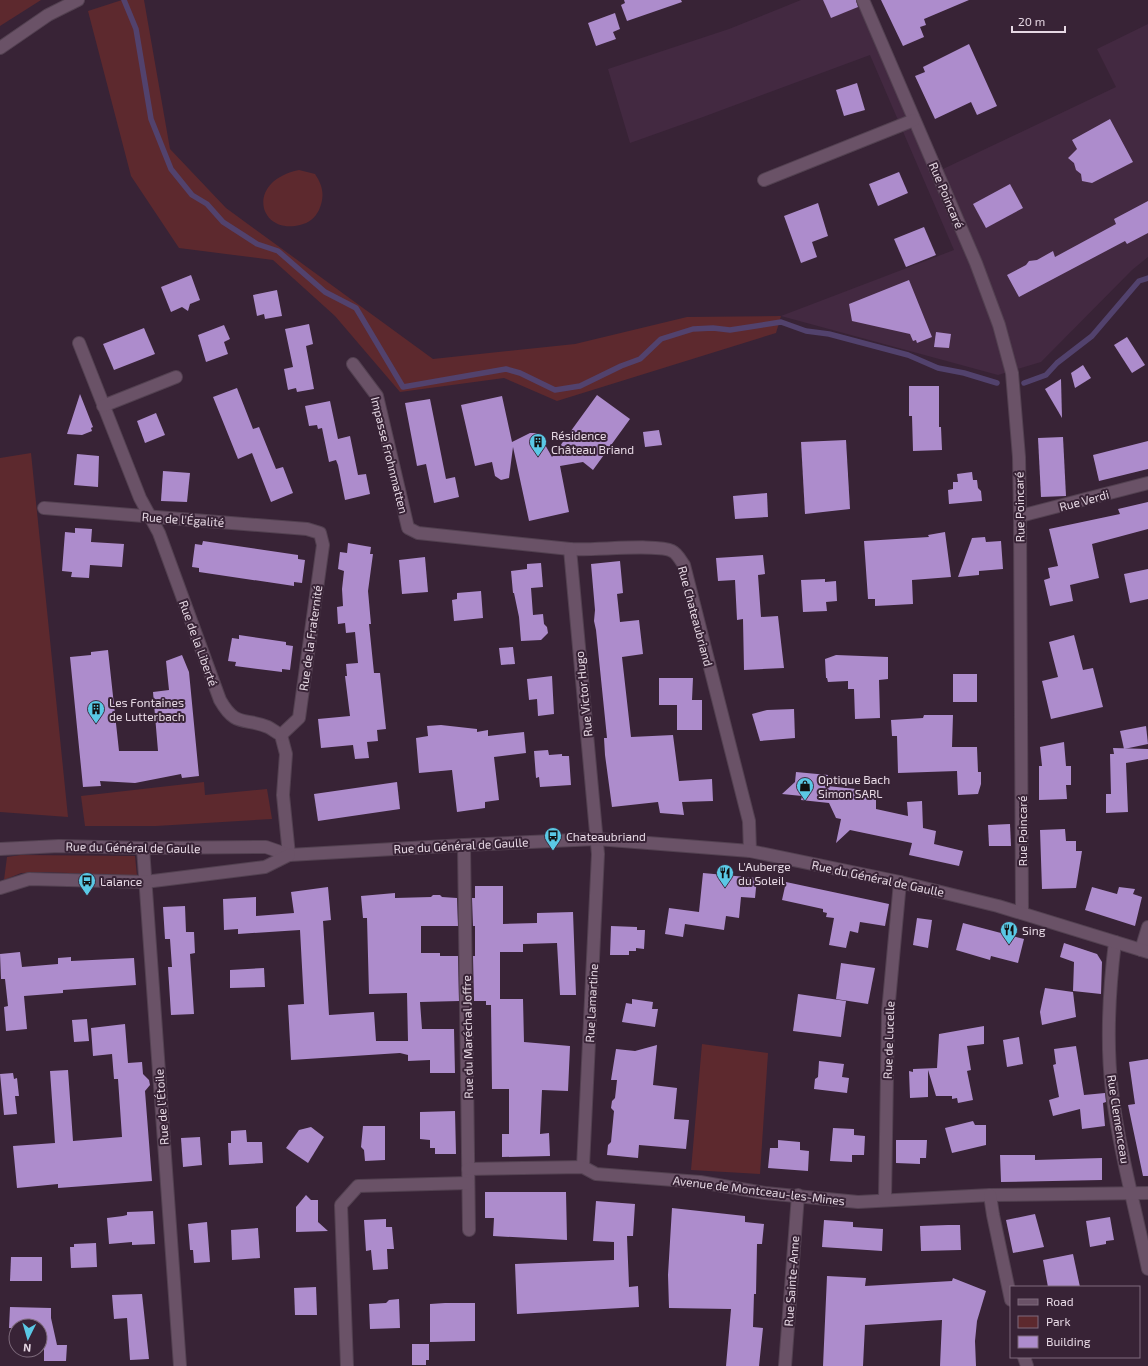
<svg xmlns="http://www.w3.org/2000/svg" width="1148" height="1366" font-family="'Exo 2',sans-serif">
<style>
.built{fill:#432941}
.green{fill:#5d292e}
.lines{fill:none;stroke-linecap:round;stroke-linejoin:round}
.stream{stroke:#52426d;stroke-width:5.5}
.building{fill:#ad8ccc}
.minor-casing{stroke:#534151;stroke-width:14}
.secondary-casing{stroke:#534151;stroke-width:14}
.minor{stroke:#6a5267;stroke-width:12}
.secondary{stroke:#6a5267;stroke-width:12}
.labels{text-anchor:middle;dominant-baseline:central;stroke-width:4;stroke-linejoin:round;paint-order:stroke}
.street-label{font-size:12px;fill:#e6d8e4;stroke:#382336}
.poi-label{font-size:12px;fill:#e6d8e4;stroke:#382336;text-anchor:start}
</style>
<rect width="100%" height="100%" fill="#382336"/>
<polygon class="built" points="801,0 868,0 943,169 1116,87 1097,49 1148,24 1148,257 1132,270 1041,362 998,375 781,316 954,250 870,55 703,117 630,143 608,69 729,29"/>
<g class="green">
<polygon points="0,0 41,0 0,26"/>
<polygon points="122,0 144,0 170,149 226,208 433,359 575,344 687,317 781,316 776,333 557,401 504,378 400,392 335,316 273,260 179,248 131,176 88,11"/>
<path d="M299 170 315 174C323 186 325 196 319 210 315 218 309 223 300 225 258 235 245 181 299 170Z"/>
<polygon points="31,453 68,817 0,812 0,458"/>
<polygon points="204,782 205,795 267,789 272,819 156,826 85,826 81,796"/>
<polygon points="21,855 135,856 137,876 46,872 21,873 4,880 7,857"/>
<polygon points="702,1044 768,1053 760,1174 691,1170"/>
</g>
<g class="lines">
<g class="stream">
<polyline points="124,0 136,29 151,119 171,169 192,195 207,204 223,222 257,244 278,251 325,292 356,308 403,387 506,369 520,373 555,390 580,386 621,366 640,359 661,339 693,329 713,328 730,330 781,322 806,331 829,334 908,355 938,368 964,373 997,383"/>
<polyline points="1024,383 1046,375 1057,363 1092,336 1139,281 1148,278"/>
</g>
</g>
<g class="building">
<polygon points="624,0 681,0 682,2 627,21 621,5 625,3"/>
<polygon points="823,0 856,0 858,7 831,18"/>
<polygon points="881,0 969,0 924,19 926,25 920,27 924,37 903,46"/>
<polygon points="615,13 620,29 613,32 616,39 596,46 588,23"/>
<polygon points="969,44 997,106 977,115 971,102 935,119 915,76 925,72 923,67"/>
<polygon points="857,83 865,110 844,116 836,90"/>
<polygon points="1110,119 1133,162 1092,183 1082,181 1081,174 1076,170 1074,163 1068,158 1077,149 1072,140"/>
<polygon points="899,172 908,193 878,206 869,184"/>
<polygon points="1010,184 1023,208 986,228 973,204"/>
<polygon points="1148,201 1148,233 1127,244 1125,241 1019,297 1007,275 1026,265 1029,261 1037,260 1053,251 1055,257 1116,224 1114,219"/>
<polygon points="818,203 828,236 812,242 817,257 801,263 784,216"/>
<polygon points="924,227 936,255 906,267 894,239"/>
<polygon points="191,275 200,300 190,304 188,311 182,307 171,312 161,287"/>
<polygon points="909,280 932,337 917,343 916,340 913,341 910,334 852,321 849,304"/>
<polygon points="277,290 282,316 265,319 264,314 257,316 253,295"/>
<polygon points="309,324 313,344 306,346 314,389 297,392 296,388 288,390 284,369 293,367 285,329"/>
<polygon points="224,325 230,339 224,342 228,354 206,362 198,335"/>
<polygon points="144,328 155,354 114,370 103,344"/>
<polygon points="936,332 951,334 949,348 934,347"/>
<polygon points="1127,337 1145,365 1132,373 1114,345"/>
<polygon points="1083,365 1091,378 1075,388 1071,373"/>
<polygon points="1061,379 1062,418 1045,389"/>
<polygon points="909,386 939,386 939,427 941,427 942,450 913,451 912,416 909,416"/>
<polygon points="237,388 253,429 259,427 276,469 283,467 293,493 271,502 252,453 238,459 213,397"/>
<polygon points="80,394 93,427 91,428 92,431 82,435 67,434"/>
<polygon points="597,395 630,419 593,470 583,462 560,466 569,512 529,521 513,447 509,478 501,480 495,476 492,462 475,466 461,405 502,396 512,442 530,433 536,433 540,436 552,457"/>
<polygon points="430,399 446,479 455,477 459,497 434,503 426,464 417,466 405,403"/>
<polygon points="330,401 338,439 350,436 358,475 366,474 370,494 345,500 338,465 336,460 329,462 322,428 318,429 317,425 309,426 305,406"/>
<polygon points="156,413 165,435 145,443 137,421"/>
<polygon points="659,430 662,445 645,447 643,432"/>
<polygon points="1063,437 1066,496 1041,497 1038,438"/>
<polygon points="846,440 850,509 805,514 801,442"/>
<polygon points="1148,441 1148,469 1099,481 1093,455"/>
<polygon points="77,454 99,456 98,487 74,485"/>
<polygon points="163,471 190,473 187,502 161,501"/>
<polygon points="972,472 973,480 977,480 978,488 981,491 982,501 949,504 948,490 953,489 953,482 958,482 957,474"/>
<polygon points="767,493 768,517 735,519 733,496"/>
<polygon points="1148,502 1148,529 1092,544 1099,578 1070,585 1073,601 1050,606 1044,580 1050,578 1048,568 1058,566 1049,529 1120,514 1118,509"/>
<polygon points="75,528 92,529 91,542 124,544 122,567 90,565 89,578 71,577 72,572 62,571 65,532 75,533"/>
<polygon points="945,532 951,577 912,580 913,604 875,606 875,599 868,599 864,541 929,537 928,535"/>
<polygon points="985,537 986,542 1001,541 1003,569 979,571 979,575 958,577 972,538"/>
<polygon points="203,541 298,555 298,559 305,560 302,583 294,582 294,586 199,572 199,568 192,567 195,544 202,545"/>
<polygon points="348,543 371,547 370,554 373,554 368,591 371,624 369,624 374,673 380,673 386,729 377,730 378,741 367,742 369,758 355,759 353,745 321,748 318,719 350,716 345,676 347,676 346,664 358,663 355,632 346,633 345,623 338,624 337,607 343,606 342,589 344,571 338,569 340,552 347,553"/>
<polygon points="763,555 765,574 758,575 761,617 778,616 784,668 744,670 743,619 737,620 735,580 718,581 716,558"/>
<polygon points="425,557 428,592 402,594 399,560"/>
<polygon points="620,561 623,593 617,594 620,622 639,620 643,654 622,657 631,737 673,735 679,781 712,779 713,801 682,802 684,815 660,813 658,802 612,807 605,755 604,738 607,738 596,630 594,621 595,610 591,564"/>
<polygon points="541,563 543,587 531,588 533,615 543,614 544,624 547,627 548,633 541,640 521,641 519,617 514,593 513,593 511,571 527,569 527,564"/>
<polygon points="1148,569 1148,599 1130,603 1124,574"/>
<polygon points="825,579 825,582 836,581 837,601 826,602 827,611 803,612 801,580"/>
<polygon points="481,591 483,618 454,621 452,600 457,599 457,593"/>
<polygon points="239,635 286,642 286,645 293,646 290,670 282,669 282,672 235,666 236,662 228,661 230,649 232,638 239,639"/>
<polygon points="1074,635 1083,670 1093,668 1103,707 1051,719 1042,681 1058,677 1049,642"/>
<polygon points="513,647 515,664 501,665 499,648"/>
<polygon points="108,650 119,751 158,751 153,692 169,690 166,661 182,655 189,672 199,776 182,778 181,774 135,783 100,781 101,786 83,787 70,657 91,655 91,652"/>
<polygon points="836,655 888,657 888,679 879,680 880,718 855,719 854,689 848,689 848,681 828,682 827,678 826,678 825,659"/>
<rect x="953" y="674" width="24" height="28"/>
<polygon points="552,676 554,714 538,716 537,699 529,700 527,679"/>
<polygon points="659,678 693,678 692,700 702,700 702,730 677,730 677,705 659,705"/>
<polygon points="794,709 795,738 760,741 752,714 767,710"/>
<polygon points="924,715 953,715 952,747 977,747 978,772 981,772 981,784 978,794 958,795 957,771 898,773 897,736 892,736 891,720 923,718"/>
<polygon points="441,725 477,729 477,732 488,730 488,736 524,732 526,753 494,757 499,800 485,802 485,808 457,812 452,770 419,773 416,738 428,736 427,726"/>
<polygon points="1146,726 1148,744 1124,749 1120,731"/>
<polygon points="1064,742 1066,766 1071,766 1071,785 1066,785 1067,799 1039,800 1039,766 1042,766 1040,747"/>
<polygon points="1113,748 1148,749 1148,759 1126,763 1128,812 1106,813 1106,794 1111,794 1110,754 1114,754"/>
<polygon points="548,750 549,755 562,754 562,756 569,756 571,785 540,787 539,777 536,778 534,751"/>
<polygon points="796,772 828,775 827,786 856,789 855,794 876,793 876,809 908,816 907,802 922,801 923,828 936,831 934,844 963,851 959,866 909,855 912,843 850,830 836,843 841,819 836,818 829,803 801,800 802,796 782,794 795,782"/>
<polygon points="397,782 400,809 318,821 314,794"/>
<polygon points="1010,824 1011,846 989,846 988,825"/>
<polygon points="1065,829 1066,841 1076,841 1076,851 1082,851 1076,888 1042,889 1040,830"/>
<polygon points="703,873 757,878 755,898 741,897 739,918 726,916 724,930 685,924 683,937 665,934 669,908 699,912"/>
<polygon points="786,882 889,904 885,926 860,922 858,933 850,931 846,948 829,945 834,918 826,917 827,913 823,912 823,909 782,900"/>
<polygon points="475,886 503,886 503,924 537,923 537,913 573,912 576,995 560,995 557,943 523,944 523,952 500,952 500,999 523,999 524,1042 570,1046 568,1091 542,1090 540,1134 549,1133 550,1156 502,1157 502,1134 509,1134 509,1089 492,1089 491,1005 486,1005 486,1001 474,1001 473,956 475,956 475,926 473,926 472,898 475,898"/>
<polygon points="328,887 331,920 323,921 329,1015 374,1012 376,1041 408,1041 407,993 369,994 367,918 363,918 361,896 395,893 395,898 431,897 433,895 440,895 442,897 457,898 458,926 421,926 421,953 440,953 440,956 458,956 459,1001 420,1002 422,1029 454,1029 455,1073 430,1073 430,1060 408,1061 408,1055 400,1053 291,1060 288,1005 304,1004 300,930 238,934 238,929 224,930 223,899 256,897 256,916 294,913 291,892"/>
<polygon points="1092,887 1117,894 1119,887 1135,889 1133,894 1142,897 1135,926 1085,910"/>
<polygon points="185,906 186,932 194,932 195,953 190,954 194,1014 171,1015 168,967 172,967 170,939 165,939 163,907"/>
<polygon points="917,918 932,920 928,948 913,945"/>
<polygon points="963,923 1024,939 1018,963 991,956 990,960 956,950"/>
<polygon points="611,926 637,927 637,930 645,930 644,949 636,948 636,951 629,951 629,955 610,955"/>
<polygon points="1064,943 1097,954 1102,962 1101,994 1073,991 1074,962 1060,957"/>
<polygon points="20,952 22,967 58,964 58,958 71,957 71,961 134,958 136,985 63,990 63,993 24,996 27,1029 6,1031 4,1007 8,1006 5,979 1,979 0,954"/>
<polygon points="841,963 875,968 868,1004 836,999"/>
<polygon points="264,968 265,987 230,988 230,970"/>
<polygon points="1045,988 1073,992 1076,1017 1042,1025 1040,1012"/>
<polygon points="798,994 846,1001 841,1037 793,1031"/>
<polygon points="632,999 653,1002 652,1009 658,1009 655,1027 622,1022 626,1003 632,1004"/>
<polygon points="87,1019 89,1041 74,1042 72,1020"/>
<polygon points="125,1024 128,1063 142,1062 143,1074 149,1080 150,1085 145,1091 152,1181 58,1188 58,1184 17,1188 13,1146 55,1143 50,1071 68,1070 73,1141 122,1137 118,1079 114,1079 112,1054 93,1056 91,1028"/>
<polygon points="984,1026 984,1044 967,1046 971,1070 967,1071 973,1100 958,1103 957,1098 952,1099 952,1096 936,1096 928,1070 928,1097 910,1098 909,1071 913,1072 913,1069 937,1068 939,1034"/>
<polygon points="1019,1037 1023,1064 1007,1067 1003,1040"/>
<polygon points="657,1045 653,1085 677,1088 674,1119 689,1120 686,1149 639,1145 638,1158 607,1155 608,1145 611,1142 614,1111 611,1108 612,1101 615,1098 617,1080 611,1080 616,1049 635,1051"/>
<polygon points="1076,1046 1084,1095 1105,1093 1106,1102 1103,1103 1105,1126 1082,1129 1080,1109 1053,1116 1049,1100 1059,1097 1053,1065 1056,1064 1054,1049"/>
<polygon points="1148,1059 1148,1176 1143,1176 1128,1105 1135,1104 1129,1062"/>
<polygon points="819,1061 844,1064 842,1077 849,1078 847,1093 814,1089 815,1079 818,1077"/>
<polygon points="13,1073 14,1079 17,1078 19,1096 15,1096 17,1114 4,1115 0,1074"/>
<polygon points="455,1111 456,1154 435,1154 435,1148 430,1148 430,1140 420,1139 420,1112"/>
<polygon points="973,1121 975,1125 986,1125 986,1145 952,1153 945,1128"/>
<polygon points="363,1126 385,1126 385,1160 365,1161 364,1150 361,1147"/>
<polygon points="311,1127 324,1137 308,1163 286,1148 299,1130"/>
<polygon points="833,1128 854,1129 854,1135 865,1136 864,1155 852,1155 852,1162 830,1161"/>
<polygon points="246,1130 247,1142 262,1142 263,1163 229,1165 228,1143 231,1143 231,1131"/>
<polygon points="200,1137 202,1165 183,1167 181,1138"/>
<polygon points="778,1140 800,1142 800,1150 809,1151 808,1171 768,1168 770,1148 778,1148"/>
<polygon points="896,1140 927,1140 926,1158 920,1158 920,1164 896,1163"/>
<polygon points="1000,1155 1035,1155 1035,1160 1102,1158 1102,1180 1001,1182"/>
<polygon points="485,1192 566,1192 567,1240 493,1236 494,1218 485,1218"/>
<polygon points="306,1195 311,1200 318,1200 318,1222 328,1231 296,1232 296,1207"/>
<polygon points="596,1201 635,1204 633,1236 627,1236 629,1287 638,1286 639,1307 517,1314 515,1264 614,1260 614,1242 593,1241"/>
<polygon points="672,1208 745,1216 745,1222 764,1224 762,1244 757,1244 756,1294 754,1294 753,1327 763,1328 759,1366 726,1366 731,1309 669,1308 668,1275"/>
<polygon points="153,1211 155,1244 132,1245 132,1242 109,1244 107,1218 123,1216 127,1215 127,1212"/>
<polygon points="1035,1214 1044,1247 1013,1253 1006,1220"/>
<polygon points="1110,1217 1114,1240 1106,1241 1106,1244 1090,1247 1086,1221"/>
<polygon points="386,1219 386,1227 392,1227 394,1249 387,1249 388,1269 373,1270 371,1250 366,1251 364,1220"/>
<polygon points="824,1220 853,1222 853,1227 883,1229 882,1251 822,1247"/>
<polygon points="207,1222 210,1262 194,1263 193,1250 190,1250 188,1224"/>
<polygon points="948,1225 960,1225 961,1250 921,1251 920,1226"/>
<polygon points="258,1228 260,1258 232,1260 231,1230"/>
<polygon points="96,1243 97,1267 71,1268 70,1247 74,1247 74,1244"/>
<polygon points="1073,1254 1080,1287 1048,1287 1043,1260"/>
<polygon points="11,1257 42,1257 42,1281 10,1281"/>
<polygon points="827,1276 866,1278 865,1286 952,1281 953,1278 986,1291 977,1321 975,1341 976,1366 940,1366 942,1320 865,1325 863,1366 823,1366"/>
<polygon points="316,1287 317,1315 295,1315 294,1288"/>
<polygon points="142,1294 149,1359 130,1360 127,1318 114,1319 112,1295"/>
<polygon points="399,1299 400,1328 370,1329 369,1304 386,1303 389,1300"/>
<polygon points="445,1303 475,1303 475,1341 430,1342 430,1304"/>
<polygon points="10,1307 51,1308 51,1318 57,1345 67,1345 66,1361 44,1361 44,1329 40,1329 40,1326 16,1326 16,1328 9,1328"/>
<polygon points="412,1344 429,1344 429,1360 426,1360 426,1365 412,1365"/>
</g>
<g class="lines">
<defs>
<g id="minor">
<polyline points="863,0 976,263 999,325 1012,373 1019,457 1020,516 1022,913"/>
<polyline points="0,48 48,15 78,0"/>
<polyline points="764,180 914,120"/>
<path d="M79 343 140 498 159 533 220 700C236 728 244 717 268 727 272 729 277 733 281 735L286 754 283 795 289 855"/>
<path d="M353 364 377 396 408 528 418 533 570 549C592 551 657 543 672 551 677 553 681 561 684 565L749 821 750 851"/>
<polyline points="103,406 176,377"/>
<polyline points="44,508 307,529 320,533 323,545 299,718 281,735"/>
<polyline points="1020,516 1148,483"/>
<polyline points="570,549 598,854 583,1167"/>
<polyline points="464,845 469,1230"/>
<polyline points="143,848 180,1366"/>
<path d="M1115 942C1109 991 1106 1042 1112 1091 1119 1150 1136 1211 1148 1269"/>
<polyline points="1141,950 1148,927"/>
<polyline points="468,1169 583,1167 596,1174 700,1182 765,1193 858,1202 990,1195 1148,1193"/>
<polyline points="990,1195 993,1215 1011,1300"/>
<polyline points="885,1199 888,1012 900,882"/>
<polyline points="1024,1357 1027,1366"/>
<polyline points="347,1366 341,1205 358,1186 468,1183"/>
<polyline points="785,1366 798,1195"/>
</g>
<g id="secondary">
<polyline points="0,849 59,846 143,848 266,847 289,855 464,845 597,839 750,851 900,882 998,906 1148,952"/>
<polyline points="0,888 29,879 145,882 265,867 289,855"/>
</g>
</defs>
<use href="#minor" class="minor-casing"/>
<use href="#secondary" class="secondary-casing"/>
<use href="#minor" class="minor"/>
<use href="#secondary" class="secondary"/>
</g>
<defs>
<symbol id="building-pin" viewBox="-11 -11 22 30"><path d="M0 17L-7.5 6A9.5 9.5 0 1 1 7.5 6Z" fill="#5ac8e5" stroke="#382336"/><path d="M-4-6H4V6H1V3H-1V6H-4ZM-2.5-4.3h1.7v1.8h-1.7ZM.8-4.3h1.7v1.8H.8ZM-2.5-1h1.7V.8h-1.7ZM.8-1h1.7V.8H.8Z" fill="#111"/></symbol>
<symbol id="shop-pin" viewBox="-11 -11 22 30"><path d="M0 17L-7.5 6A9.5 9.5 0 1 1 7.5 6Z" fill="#5ac8e5" stroke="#382336"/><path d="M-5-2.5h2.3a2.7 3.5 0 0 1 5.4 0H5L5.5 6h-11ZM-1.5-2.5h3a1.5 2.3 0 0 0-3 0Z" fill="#111"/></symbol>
<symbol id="bus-pin" viewBox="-11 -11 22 30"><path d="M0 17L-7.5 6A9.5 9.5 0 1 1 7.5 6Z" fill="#5ac8e5" stroke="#382336"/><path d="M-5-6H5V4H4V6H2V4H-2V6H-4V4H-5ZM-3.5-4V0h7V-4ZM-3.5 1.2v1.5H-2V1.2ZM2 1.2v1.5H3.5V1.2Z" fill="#111"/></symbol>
<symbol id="restaurant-pin" viewBox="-11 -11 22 30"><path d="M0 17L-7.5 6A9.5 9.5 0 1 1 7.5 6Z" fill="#5ac8e5" stroke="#382336"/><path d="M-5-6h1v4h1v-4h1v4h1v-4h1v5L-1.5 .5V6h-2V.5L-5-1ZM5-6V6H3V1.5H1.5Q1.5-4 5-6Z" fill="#111"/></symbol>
</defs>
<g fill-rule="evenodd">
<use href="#building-pin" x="528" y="432" width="20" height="27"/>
<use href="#building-pin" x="86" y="699" width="20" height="27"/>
<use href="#shop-pin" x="795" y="776" width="20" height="27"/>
<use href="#bus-pin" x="543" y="826" width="20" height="27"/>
<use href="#restaurant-pin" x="715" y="863" width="20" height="27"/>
<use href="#bus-pin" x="77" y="871" width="20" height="27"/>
<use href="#restaurant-pin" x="999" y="920" width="20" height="27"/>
</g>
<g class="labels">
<g class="street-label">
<text transform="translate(947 195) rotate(67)">Rue Poincaré</text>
<text transform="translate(390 455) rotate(76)">Impasse Frohnmatten</text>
<text transform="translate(1084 500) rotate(-15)">Rue Verdi</text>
<text transform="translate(1019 507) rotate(-91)">Rue Poincaré</text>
<text transform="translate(183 519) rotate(4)">Rue de l'Égalité</text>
<text transform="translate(696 616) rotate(75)">Rue Chateaubriand</text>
<text transform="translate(310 638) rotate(-82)">Rue de la Fraternité</text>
<text transform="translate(199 643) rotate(70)">Rue de la Liberté</text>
<text transform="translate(583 694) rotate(-96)">Rue Victor Hugo</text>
<text transform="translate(1022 831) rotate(-90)">Rue Poincaré</text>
<text transform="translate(461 845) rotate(-3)">Rue du Général de Gaulle</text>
<text transform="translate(133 847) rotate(1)">Rue du Général de Gaulle</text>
<text transform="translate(878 878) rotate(12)">Rue du Général de Gaulle</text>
<text transform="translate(591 1003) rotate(-87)">Rue Lamartine</text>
<text transform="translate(467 1037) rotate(-91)">Rue du Maréchal Joffre</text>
<text transform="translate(888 1040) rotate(-88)">Rue de Lucelle</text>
<text transform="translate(161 1107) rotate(-94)">Rue de l'Étoile</text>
<text transform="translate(1119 1119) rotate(81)">Rue Clemenceau</text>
<text transform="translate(759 1190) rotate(7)">Avenue de Montceau-les-Mines</text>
<text transform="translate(791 1281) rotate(-86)">Rue Sainte-Anne</text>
</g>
<g class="poi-label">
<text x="551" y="435">Résidence<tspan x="551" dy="14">Château Briand</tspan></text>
<text x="109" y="702">Les Fontaines<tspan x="109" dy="14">de Lutterbach</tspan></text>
<text x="818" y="779">Optique Bach<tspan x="818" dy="14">Simon SARL</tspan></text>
<text x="566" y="836">Chateaubriand</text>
<text x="738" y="866">L'Auberge<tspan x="738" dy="14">du Soleil</tspan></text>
<text x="100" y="881">Lalance</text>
<text x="1022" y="930">Sing</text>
</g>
</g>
<rect x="1010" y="1286" width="130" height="72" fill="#382336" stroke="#7e6b7c"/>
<rect x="1018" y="1299" width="20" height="6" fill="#6a5267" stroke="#7e6b7c"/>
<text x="1046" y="1306" font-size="12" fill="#e6d8e4">Road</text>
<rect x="1018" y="1316" width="20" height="12" fill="#5d292e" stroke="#7e6b7c"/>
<text x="1046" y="1326" font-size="12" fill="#e6d8e4">Park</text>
<rect x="1018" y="1336" width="20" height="12" fill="#ad8ccc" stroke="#7e6b7c"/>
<text x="1046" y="1346" font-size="12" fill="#e6d8e4">Building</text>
<g transform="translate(28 1338) rotate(185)"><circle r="19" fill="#382336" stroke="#7e6b7c"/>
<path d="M0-3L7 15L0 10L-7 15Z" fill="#5ac8e5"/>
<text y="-6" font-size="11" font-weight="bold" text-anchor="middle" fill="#e6d8e4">N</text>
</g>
<path d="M1012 26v6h53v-6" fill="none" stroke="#e6d8e4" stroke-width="2"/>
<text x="1018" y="26" font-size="12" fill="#e6d8e4" stroke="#382336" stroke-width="3" paint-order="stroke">20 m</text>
</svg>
